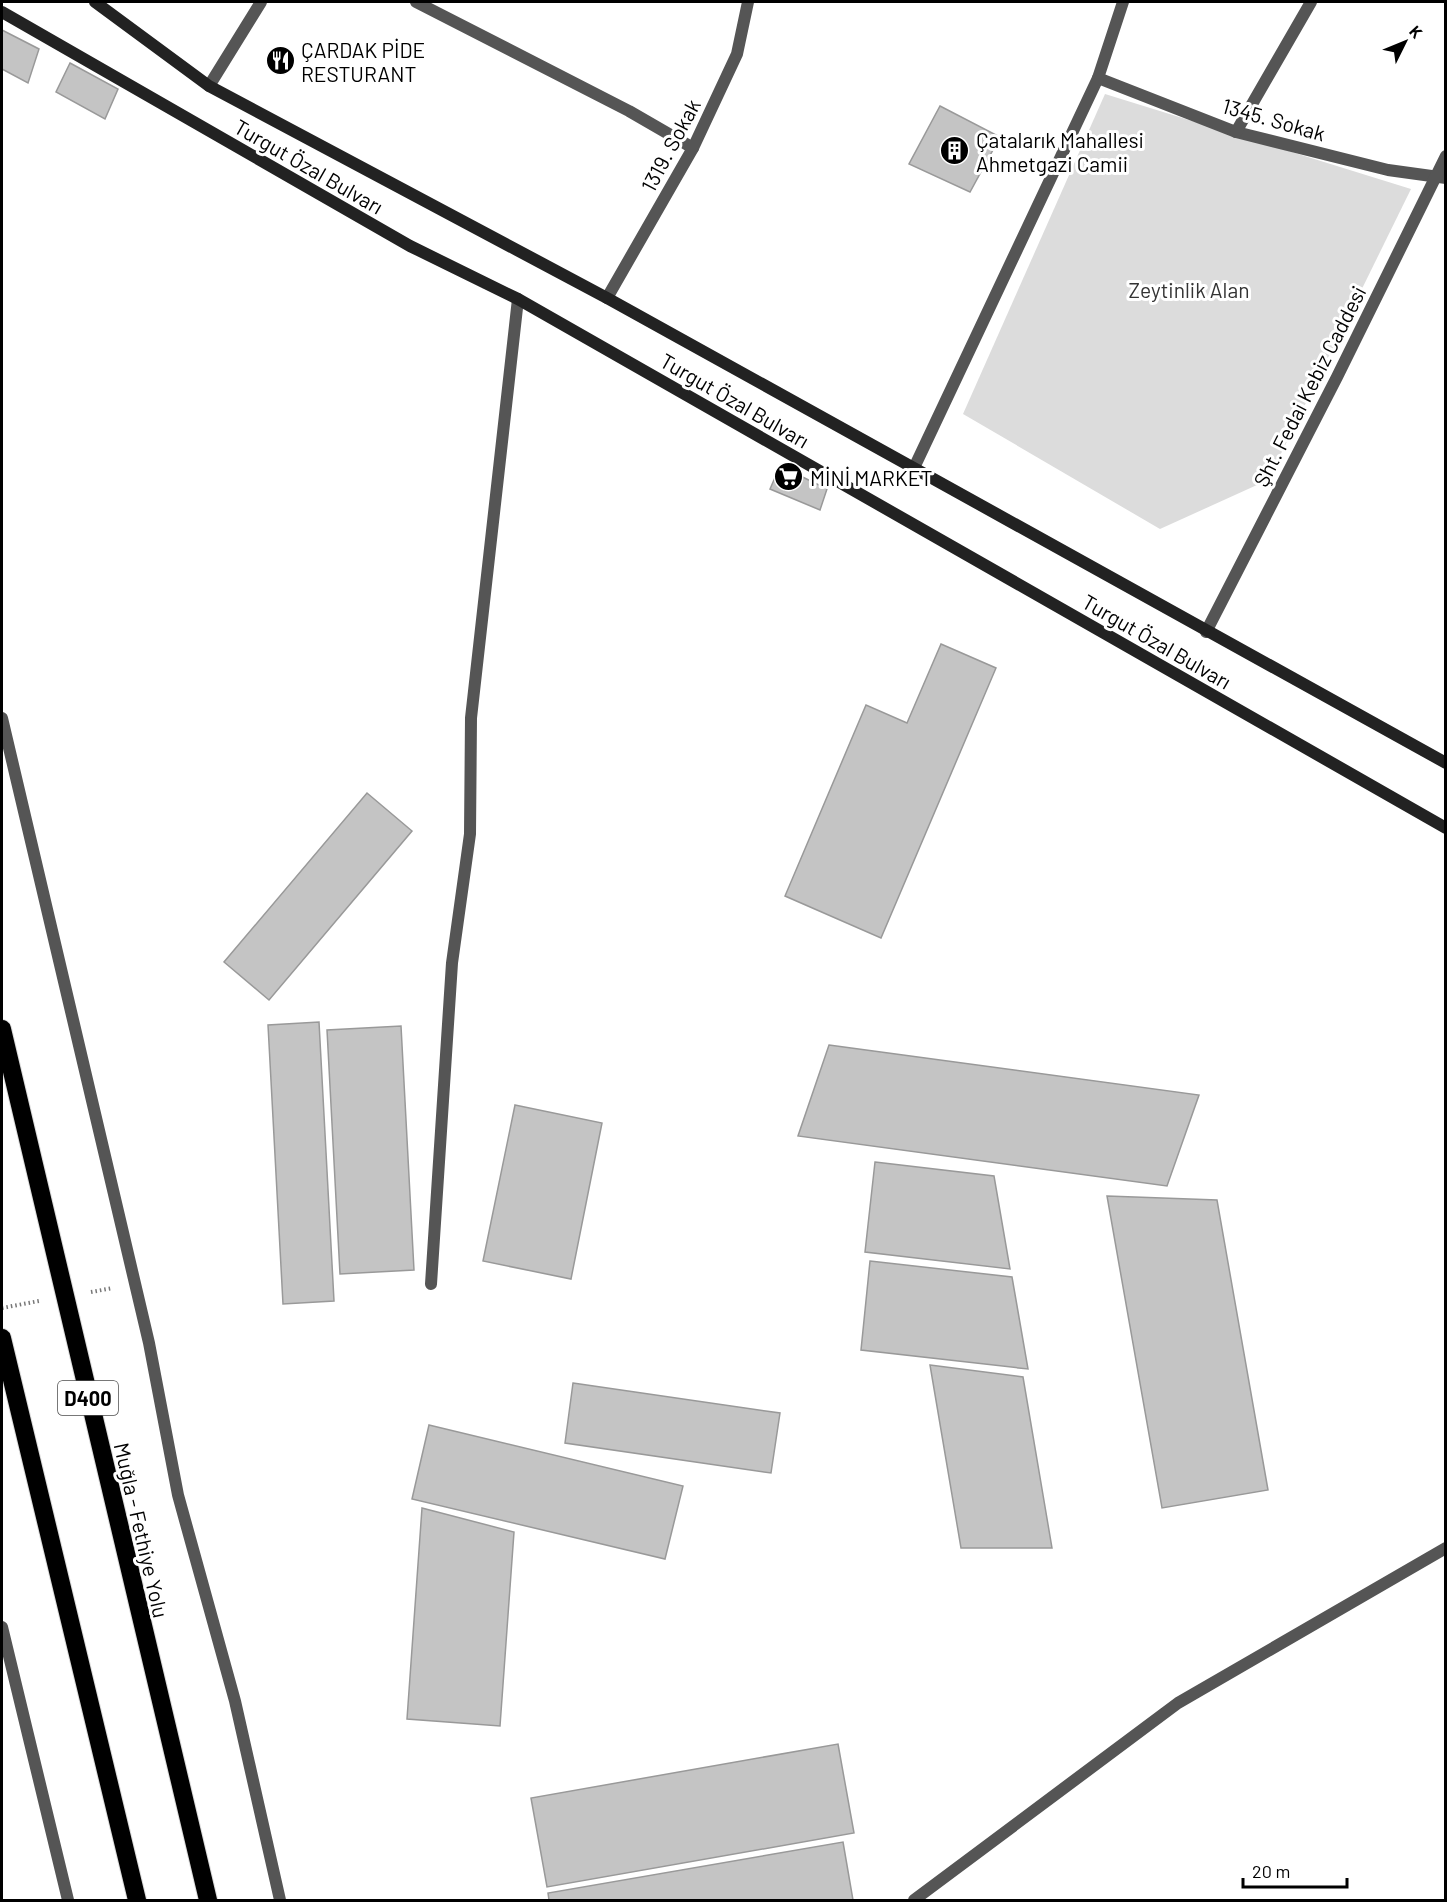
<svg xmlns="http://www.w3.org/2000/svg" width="1447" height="1902" font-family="Barlow,sans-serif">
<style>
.green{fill:#dcdcdc}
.building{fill:#c4c4c4;stroke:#999;stroke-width:1.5}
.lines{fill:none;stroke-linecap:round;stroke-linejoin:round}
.highway-casing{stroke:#dbdbdb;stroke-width:20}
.path{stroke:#777;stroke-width:4;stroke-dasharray:1.5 3;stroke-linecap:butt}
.street{stroke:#555;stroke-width:12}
.secondary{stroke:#222;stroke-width:12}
.highway{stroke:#000;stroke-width:18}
.labels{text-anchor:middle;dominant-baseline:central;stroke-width:6;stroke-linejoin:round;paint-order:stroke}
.shield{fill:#fff;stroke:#4c4c4c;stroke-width:1.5}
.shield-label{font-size:20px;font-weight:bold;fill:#000}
.poi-label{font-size:21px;fill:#000;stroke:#fff;text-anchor:start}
.street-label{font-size:21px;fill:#000;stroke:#fff}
.park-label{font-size:21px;fill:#333;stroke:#fff}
</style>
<rect width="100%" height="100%" fill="#fff"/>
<polygon class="green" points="1105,94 1411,189 1268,480 1160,529 963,414"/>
<g class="building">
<polygon points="2,30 39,49 28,83 2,69"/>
<polygon points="70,63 118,89 105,119 56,92"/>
<polygon points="940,106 1000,137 970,192 909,164"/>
<polygon points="780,466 827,489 820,510 770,489"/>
<polygon points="941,644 996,668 881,938 785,896 866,705 907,723"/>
<polygon points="367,793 412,831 269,1000 224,962"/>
<polygon points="319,1022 334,1301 283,1304 268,1025"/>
<polygon points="401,1026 414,1270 340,1274 327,1030"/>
<polygon points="829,1045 1199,1095 1167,1186 798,1136"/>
<polygon points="515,1105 602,1123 571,1279 483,1261"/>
<polygon points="875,1162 994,1176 1010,1269 865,1252"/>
<polygon points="1107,1196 1217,1200 1268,1490 1162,1508"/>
<polygon points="870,1261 1012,1277 1028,1369 861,1350"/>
<polygon points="930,1365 1023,1377 1052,1548 961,1548"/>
<polygon points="573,1383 780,1413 771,1473 565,1443"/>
<polygon points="429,1425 683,1486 665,1559 412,1499"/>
<polygon points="422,1508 514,1532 500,1726 407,1719"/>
<polygon points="838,1744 854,1833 547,1887 531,1798"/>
<polygon points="843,1842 853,1900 549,1900 548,1893"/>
</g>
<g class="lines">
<defs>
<g id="highway">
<polyline points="2,1029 208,1900"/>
<polyline points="2,1338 137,1900"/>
</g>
</defs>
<use href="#highway" class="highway-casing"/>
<g class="path">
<polyline points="91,1292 113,1288"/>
<polyline points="2,1308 39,1301"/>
</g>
<g class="street">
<polyline points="416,2 629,111 693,148"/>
<polyline points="1098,78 1236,132 1388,170 1446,178"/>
<polyline points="209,86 261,2"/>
<polyline points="1236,132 1311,2"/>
<polyline points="607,298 693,148 737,54 748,2"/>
<polyline points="913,470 1098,78 1123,2"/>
<polyline points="1206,632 1337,377 1446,156"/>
<polyline points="2,718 149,1343 178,1495 235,1701 280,1900"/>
<polyline points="431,1284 452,963 470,834 471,718 518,299"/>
<polyline points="2,1627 68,1900"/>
<polyline points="914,1900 1178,1703 1446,1548"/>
</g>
<g class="secondary">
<polyline points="95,2 209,86 607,298 1446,763"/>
<polyline points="2,12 410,246 518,299 1446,828"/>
</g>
<use href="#highway" class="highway"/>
</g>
<defs>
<symbol id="restaurant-disc" viewBox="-11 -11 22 22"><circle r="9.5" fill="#000" stroke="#fff"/><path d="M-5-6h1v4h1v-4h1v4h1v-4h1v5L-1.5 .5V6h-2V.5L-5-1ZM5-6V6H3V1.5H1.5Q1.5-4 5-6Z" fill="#fff"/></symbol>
<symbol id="building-disc" viewBox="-11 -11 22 22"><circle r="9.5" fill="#000" stroke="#fff"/><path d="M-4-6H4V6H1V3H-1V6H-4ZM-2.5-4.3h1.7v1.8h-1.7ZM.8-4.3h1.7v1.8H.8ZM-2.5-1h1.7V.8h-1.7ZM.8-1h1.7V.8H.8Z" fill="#fff"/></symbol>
<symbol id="supermarket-disc" viewBox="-11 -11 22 22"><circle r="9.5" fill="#000" stroke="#fff"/><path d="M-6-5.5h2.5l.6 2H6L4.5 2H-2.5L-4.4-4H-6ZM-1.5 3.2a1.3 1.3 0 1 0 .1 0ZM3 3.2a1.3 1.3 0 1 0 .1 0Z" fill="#fff"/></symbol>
</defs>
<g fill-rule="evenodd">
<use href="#restaurant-disc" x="264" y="44" width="33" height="33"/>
<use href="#building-disc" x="938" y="134" width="33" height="33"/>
<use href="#supermarket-disc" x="772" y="460" width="33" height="33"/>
</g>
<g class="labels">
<rect class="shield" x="58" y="1381" width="60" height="34" rx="4.5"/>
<g class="shield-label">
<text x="88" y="1398">D400</text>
</g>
<g class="poi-label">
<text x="301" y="49">ÇARDAK PİDE<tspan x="301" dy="24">RESTURANT</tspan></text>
<text x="976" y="139">Çatalarık Mahallesi<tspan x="976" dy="24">Ahmetgazi Camii</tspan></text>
<text x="810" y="477">MİNİ MARKET</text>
</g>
<g class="street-label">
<text transform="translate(1274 119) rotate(16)">1345. Sokak</text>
<text transform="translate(670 145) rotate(-62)">1319. Sokak</text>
<text transform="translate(309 166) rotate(30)">Turgut Özal Bulvarı</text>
<text transform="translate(1309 386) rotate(-63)">Şht. Fedai Kebiz Caddesi</text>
<text transform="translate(735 400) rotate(30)">Turgut Özal Bulvarı</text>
<text transform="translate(1157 641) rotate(30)">Turgut Özal Bulvarı</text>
<text transform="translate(142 1530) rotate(77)">Muğla - Fethiye Yolu</text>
</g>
<g class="park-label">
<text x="1189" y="289">Zeytinlik Alan</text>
</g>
</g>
<rect width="1447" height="1902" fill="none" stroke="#000000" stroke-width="6"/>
<g transform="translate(1405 42) rotate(47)" stroke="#ffffff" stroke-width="4.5" paint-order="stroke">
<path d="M0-4.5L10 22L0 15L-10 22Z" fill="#000000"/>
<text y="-9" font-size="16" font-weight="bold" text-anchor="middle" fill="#000000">K</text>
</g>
<path d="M1243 1878v9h104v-9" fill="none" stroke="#000000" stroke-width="3"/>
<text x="1252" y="1878" font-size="18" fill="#000000" stroke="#ffffff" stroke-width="4.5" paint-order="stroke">20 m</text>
</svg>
